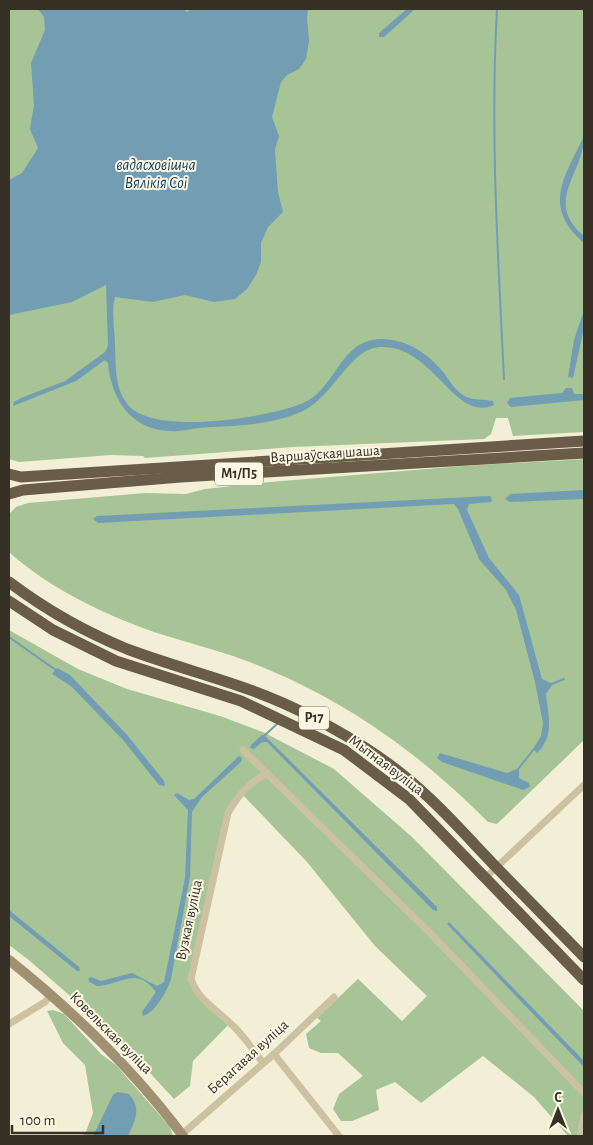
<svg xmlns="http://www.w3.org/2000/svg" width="593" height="1145" font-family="'Alegreya Sans',sans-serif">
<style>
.green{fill:#a6c496}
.water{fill:#739db3}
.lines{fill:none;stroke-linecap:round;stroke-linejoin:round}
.stream{stroke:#739db3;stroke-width:2}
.minor{stroke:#ccc2a2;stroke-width:7}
.secondary{stroke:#a09173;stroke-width:10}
.trunk{stroke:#695d48;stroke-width:11}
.labels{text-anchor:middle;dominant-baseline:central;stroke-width:4;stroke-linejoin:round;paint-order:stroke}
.shield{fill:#fbf7e4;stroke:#716c5e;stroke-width:1}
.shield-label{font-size:14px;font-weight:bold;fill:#363025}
.street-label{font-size:15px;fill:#363025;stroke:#fbf7e4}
.water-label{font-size:16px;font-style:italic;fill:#17425c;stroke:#fbf7e4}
</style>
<rect width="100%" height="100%" fill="#f3efd7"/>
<g class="green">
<polygon points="9,9 584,9 584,432 513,436 508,418 496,418 491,434 484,439 293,447 145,458 143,456 111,455 19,462 9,459"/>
<path d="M584 459V740L497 824 488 822C418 751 338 695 244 660 215 649 184 642 154 632 103 614 49 588 9 552V514L16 507 28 503 145 493 186 494 205 489 270 482 463 466Z"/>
<polygon points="9,630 78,669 127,689 220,716 265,733 334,769 412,837 584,1011 584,1136 568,1136 534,1097 483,1056 421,1103 395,1082 376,1090 379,1110 352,1121 341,1121 333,1109 339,1094 363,1076 338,1053 321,1053 309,1048 306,1034 321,1021 317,1018 358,979 402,1021 427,996 375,946 307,862 241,793 228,813 194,962 195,989 230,1023 193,1061 190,1086 174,1099 116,1036 30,961 9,945"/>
<polygon points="53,1010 64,1014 101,1054 116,1065 170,1127 173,1136 80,1136 85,1134 93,1113 85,1065 63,1043 47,1011"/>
</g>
<g class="water">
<path d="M38 9H183L187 12 192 9H308L307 18 309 41 306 59 299 69 287 75 281 82 272 117 279 136 275 150 278 192 283 212 268 227 261 243V262L256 275 247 289 235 299 214 302 185 295 153 302 115 297C111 312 115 331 115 346 116 367 114 390 130 407 158 435 268 418 303 403 337 389 339 339 382 339 406 339 429 354 443 372 449 380 455 390 463 395 472 401 483 399 493 401L494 405C454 423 433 344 380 347 350 348 334 396 303 411 274 424 242 426 211 427 197 427 184 432 170 431 131 430 111 399 108 363L105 360 76 381 13 406 14 402 21 398 65 381 105 352 108 346 106 285 72 302 9 315V180L22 173 38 148 30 129 34 105 31 63 45 30 44 17Z"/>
<polygon points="407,9 415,9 384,37 379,37 379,33"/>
<path d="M584 136C584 174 543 201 584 236V243C542 206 564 178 584 136Z"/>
<polygon points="584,310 584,328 573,378 568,377 574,340"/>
<polygon points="566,388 572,388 574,394 584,394 584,400 511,407 507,403 510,398 562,393"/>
<polygon points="584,490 584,499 510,502 505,499 510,494"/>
<path d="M490 496 492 499 491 502 469 504 467 510 489 558 519 595 542 679 553 684 546 694C548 715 555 736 537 753L533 749 541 736 543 723 535 682 516 610 506 590 479 559 458 509 454 504 98 523 93 519 97 516Z"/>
<polygon points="57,668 70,675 128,736 164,781 165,786 159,785 123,740 71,686 52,674"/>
<polygon points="262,735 264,735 437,907 437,911 433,910 267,742 262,742 254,749 250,748 251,745"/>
<polygon points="440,753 507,773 519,768 519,778 529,783 530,787 523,790 442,762 437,758"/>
<path d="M239 756 242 758 241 762 202 797 192 812 190 877 171 979C167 991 155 1013 143 1016L142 1012 156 992C136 965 122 985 97 986L90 982 88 979 91 977 101 981 132 973 157 986 164 982 185 878 188 810 174 795 177 793 189 800 194 799Z"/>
<polygon points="9,910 79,967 80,971 77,971 9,916"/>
<polygon points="449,922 584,1061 584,1067 447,924"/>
<path d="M118 1092 129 1094C142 1109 135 1121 128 1136H93L113 1095Z"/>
</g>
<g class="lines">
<g class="stream">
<path d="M497 9C490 133 498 255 504 379"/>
<polyline points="9,637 57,671"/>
<polyline points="552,684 564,679"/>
<polyline points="264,736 277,724"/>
<polyline points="518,769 534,749"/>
</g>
<g class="minor">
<polyline points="243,750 430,933 584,1093"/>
<polyline points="486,877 584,785"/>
<polyline points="9,1024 45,1002 51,995"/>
<polyline points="274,1054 339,1136"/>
<path d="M263 1063C253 1050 243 1034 230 1023 214 1007 200 1002 191 979L228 813C238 796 248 783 266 774"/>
<polyline points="180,1136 274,1054 334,997"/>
<polyline points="580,1136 584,1116"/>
</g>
<path class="secondary" d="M9 960C74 1012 133 1069 183 1136"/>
<g class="trunk">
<polyline points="9,474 21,477 584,441"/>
<polyline points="9,494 23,490 181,477 584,453"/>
<path d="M9 582C45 609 85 632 127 649 188 672 249 684 308 715 341 732 374 751 403 775 438 803 466 836 497 868 526 898 555 927 584 957"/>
<polyline points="9,601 53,630 116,661 241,701 344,750 409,799 584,980"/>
</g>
</g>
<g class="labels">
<g class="shield">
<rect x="215" y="462.5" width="48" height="23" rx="4"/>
<rect x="299" y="706.5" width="30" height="23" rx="4"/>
</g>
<g class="shield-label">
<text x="239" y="474">М1/П5</text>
<text x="314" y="718">Р17</text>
</g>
<g class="street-label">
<text transform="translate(325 454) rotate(-4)">Варшаўская шаша</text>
<text transform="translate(386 765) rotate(37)">Мытная вуліца</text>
<text transform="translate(189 920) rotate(-78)">Вузкая вуліца</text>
<text transform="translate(111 1033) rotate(45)">Ковельская вуліца</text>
<text transform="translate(248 1057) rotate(-42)">Берагавая вуліца</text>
</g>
<g class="water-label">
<text x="156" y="165">вадасховішча<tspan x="156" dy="18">Вялікія Соі</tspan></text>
</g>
</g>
<rect width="593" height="1145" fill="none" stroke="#363025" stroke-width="20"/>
<g transform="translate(558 1110)" stroke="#fbf7e4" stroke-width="4" paint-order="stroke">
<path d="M0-4L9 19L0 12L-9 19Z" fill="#363025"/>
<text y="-8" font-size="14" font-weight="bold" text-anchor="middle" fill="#363025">С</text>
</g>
<path d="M12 1125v8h91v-8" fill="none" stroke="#363025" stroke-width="2.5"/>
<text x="20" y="1125" font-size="15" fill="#363025" stroke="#fbf7e4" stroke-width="4" paint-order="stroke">100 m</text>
</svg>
